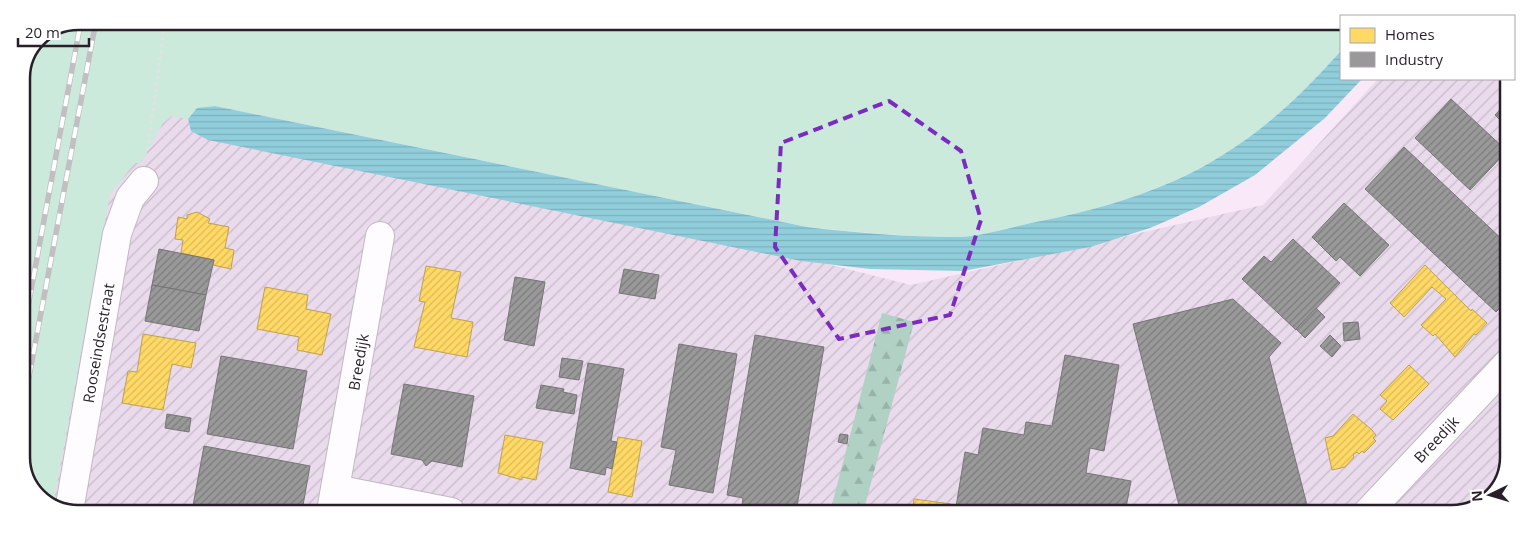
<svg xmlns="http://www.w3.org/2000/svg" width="1530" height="535" font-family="'Open Sans',sans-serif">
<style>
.industrial{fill:url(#industrial-furrows)}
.green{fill:#cbeadc}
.forest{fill:url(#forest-firs)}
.water{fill:url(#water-rules)}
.homes{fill:url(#homes-hatch);stroke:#bfa154}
.industry{fill:url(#industry-hatch);stroke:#777477}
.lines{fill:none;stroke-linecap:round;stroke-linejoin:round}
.minor-casing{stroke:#c3b7c4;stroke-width:30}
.path{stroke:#e5e0e5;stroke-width:3;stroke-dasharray:2.5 4;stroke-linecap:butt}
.minor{stroke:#fefcfe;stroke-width:28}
.rail-casing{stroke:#c2bec2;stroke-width:5.5}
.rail{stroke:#fff;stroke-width:4;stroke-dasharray:11;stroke-linecap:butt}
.marked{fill:none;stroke:#7b2cbf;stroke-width:4;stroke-dasharray:10 6;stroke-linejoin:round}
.labels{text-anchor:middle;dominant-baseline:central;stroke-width:5;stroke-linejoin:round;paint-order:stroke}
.street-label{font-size:15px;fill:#291f29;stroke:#fff}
.rim{fill:none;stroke:#291f29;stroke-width:2.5}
</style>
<defs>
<pattern id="industrial-furrows" width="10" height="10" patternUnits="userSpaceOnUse" patternTransform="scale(1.25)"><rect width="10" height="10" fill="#e9daec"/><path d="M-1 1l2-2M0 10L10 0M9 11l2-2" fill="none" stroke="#c8bbca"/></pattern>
<pattern id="forest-firs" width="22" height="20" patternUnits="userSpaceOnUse" patternTransform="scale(1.25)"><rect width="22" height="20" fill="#b1d1c4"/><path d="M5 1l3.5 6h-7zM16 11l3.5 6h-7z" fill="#98b3a8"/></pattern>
<pattern id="water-rules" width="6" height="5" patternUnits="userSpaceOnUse" patternTransform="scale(1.25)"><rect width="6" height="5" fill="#91cedb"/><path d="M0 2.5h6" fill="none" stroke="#7db0bc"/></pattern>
<pattern id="homes-hatch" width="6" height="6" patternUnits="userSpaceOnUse" patternTransform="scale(1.25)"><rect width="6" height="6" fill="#ffd966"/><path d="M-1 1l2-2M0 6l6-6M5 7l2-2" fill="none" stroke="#dbba58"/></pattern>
<pattern id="industry-hatch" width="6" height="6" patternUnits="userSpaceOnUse" patternTransform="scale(1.25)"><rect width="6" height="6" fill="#999"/><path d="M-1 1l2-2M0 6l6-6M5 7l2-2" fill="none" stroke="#7d7c7d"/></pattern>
</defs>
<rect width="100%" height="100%" fill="#f8e8f8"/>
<polygon class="industrial" points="1378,79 1509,79 1506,475 1487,502 1453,514 60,511 40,497 114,85 911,285 1263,205"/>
<path class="green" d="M78 21 1341 24V51C1309 86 1275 121 1235 147 1174 189 1103 209 1031 223 1008 228 981 237 957 237 907 237 857 232 807 227L215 106 197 108 188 119 172 116 163 123 141 163H135L110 194 53 506 33 492 21 461V74L38 38Z"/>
<polygon class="forest" points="882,313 914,322 863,513 830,512"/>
<path class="water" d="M1341 51V79H1362L1325 118 1255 175 1199 207 1150 228 1090 247 963 271 870 269 801 261 208 140 191 131 188 119 197 108 215 106 807 227C857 233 907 237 957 237 981 237 1008 228 1031 223 1103 209 1174 189 1235 147 1275 121 1309 86 1341 51Z"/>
<g class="homes">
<polygon points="197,212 210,219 208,223 229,227 225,248 234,250 231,269 213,265 214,260 181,253 183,240 175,239 178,217 187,219 187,215"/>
<polygon points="1425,265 1471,311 1472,309 1487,323 1476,335 1474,334 1455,357 1435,334 1433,336 1421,325 1446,299 1432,287 1404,317 1390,303"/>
<polygon points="426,266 461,272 451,318 473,322 467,357 414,347 425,302 419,301"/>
<polygon points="265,287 308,295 306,309 331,314 322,355 297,350 299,337 257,329"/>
<polygon points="143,334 196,343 191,368 172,364 163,410 122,403 128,371 137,372"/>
<polygon points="1409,365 1429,384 1393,420 1380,409 1387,401 1380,395"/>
<polygon points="1353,414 1372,430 1376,435 1373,438 1376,441 1364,453 1362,451 1359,454 1357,452 1353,455 1354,457 1345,467 1332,470 1325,438 1333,436"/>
<polygon points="505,435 543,442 536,480 522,477 522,480 498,473"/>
<polygon points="618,437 642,441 632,497 608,492"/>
<polygon points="914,499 951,504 949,513 912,513"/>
</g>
<g class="industry">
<polygon points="1451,99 1507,151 1470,190 1415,138"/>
<polygon points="1508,101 1508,128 1495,115"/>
<polygon points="1404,147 1507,244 1507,301 1496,312 1365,189"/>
<polygon points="1344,203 1389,245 1360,276 1340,257 1336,261 1312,237"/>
<polygon points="1293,239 1340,283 1296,330 1242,279 1264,256 1271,262"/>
<polygon points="159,249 214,260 206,295 152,285"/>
<polygon points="624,269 659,275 655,299 619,293"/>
<polygon points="515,277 545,282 534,346 504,340"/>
<polygon points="152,285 206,295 199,331 145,321"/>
<polygon points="1233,299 1281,343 1269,357 1308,509 1306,513 1181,513 1133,324"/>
<polygon points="1316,308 1325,317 1305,338 1296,329"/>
<polygon points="1358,322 1360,339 1344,341 1343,323"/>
<polygon points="755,335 824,347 796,512 741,512 743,498 727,495"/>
<polygon points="1330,335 1341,346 1332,357 1320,346"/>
<polygon points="679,344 737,354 713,493 669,485 676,450 661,447"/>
<polygon points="1065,355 1119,365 1104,451 1090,448 1086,473 1131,481 1125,513 1037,513 1038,507 1013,503 1011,513 955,513 965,452 978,455 983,428 1024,435 1026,422 1052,426"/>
<polygon points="221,356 307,371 293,449 207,434"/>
<polygon points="562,358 583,361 579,380 559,377"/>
<polygon points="588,363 624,369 611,441 617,442 612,469 606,467 605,475 570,468"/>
<polygon points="404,384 474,396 462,467 432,461 426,466 422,460 391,454"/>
<polygon points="541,385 564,389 563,392 577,395 574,414 536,408"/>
<polygon points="167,414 191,418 189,432 165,428"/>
<polygon points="840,434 848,435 847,444 838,442"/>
<polygon points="204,446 310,466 302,511 192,511"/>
</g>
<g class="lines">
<defs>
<g id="minor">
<polyline points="335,489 451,512"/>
<polyline points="69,511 117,234 130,198 144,181"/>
<polyline points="331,511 380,236"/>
<polyline points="1366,514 1507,364"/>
</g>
</defs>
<use href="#minor" class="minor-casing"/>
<polyline class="path" points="147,156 165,21"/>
<use href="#minor" class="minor"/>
<defs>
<g id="rail">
<polyline points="21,344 81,21"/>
<polyline points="21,419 96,21"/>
</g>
</defs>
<use href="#rail" class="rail-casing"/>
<use href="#rail" class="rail"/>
</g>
<path class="marked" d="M889 101 961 151 981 220 950 315 839 339 775 247 781 143Z"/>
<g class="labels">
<g class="street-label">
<text transform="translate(98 343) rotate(-80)">Rooseindsestraat</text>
<text transform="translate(358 362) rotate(-80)">Breedijk</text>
<text transform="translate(1436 439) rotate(-47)">Breedijk</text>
</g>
</g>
<path d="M0 0H1530V535H0ZM78 30H1452A48 48 0 0 1 1500 78V457A48 48 0 0 1 1452 505H78A48 48 0 0 1 30 457V78A48 48 0 0 1 78 30Z" fill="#fff" fill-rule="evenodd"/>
<path class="rim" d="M78 30H1452A48 48 0 0 1 1500 78V457A48 48 0 0 1 1452 505H78A48 48 0 0 1 30 457V78A48 48 0 0 1 78 30Z"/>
<rect x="1340" y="15" width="175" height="65" fill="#ffffff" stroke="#a9a5a9"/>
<rect x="1350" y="28" width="25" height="15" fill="#ffd966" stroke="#a9a5a9"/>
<text x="1385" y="40" font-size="15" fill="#291f29">Homes</text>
<rect x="1350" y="52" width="25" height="15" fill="#999999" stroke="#a9a5a9"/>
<text x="1385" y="65" font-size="15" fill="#291f29">Industry</text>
<g transform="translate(1490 495) rotate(265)" stroke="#ffffff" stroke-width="4" paint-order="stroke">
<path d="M0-4L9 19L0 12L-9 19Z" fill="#291f29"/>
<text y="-8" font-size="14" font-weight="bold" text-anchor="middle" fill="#291f29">N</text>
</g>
<path d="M18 38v8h71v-8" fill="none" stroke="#291f29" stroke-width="2.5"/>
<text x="25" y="38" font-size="15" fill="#291f29" stroke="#ffffff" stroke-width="4" paint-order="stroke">20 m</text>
</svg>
